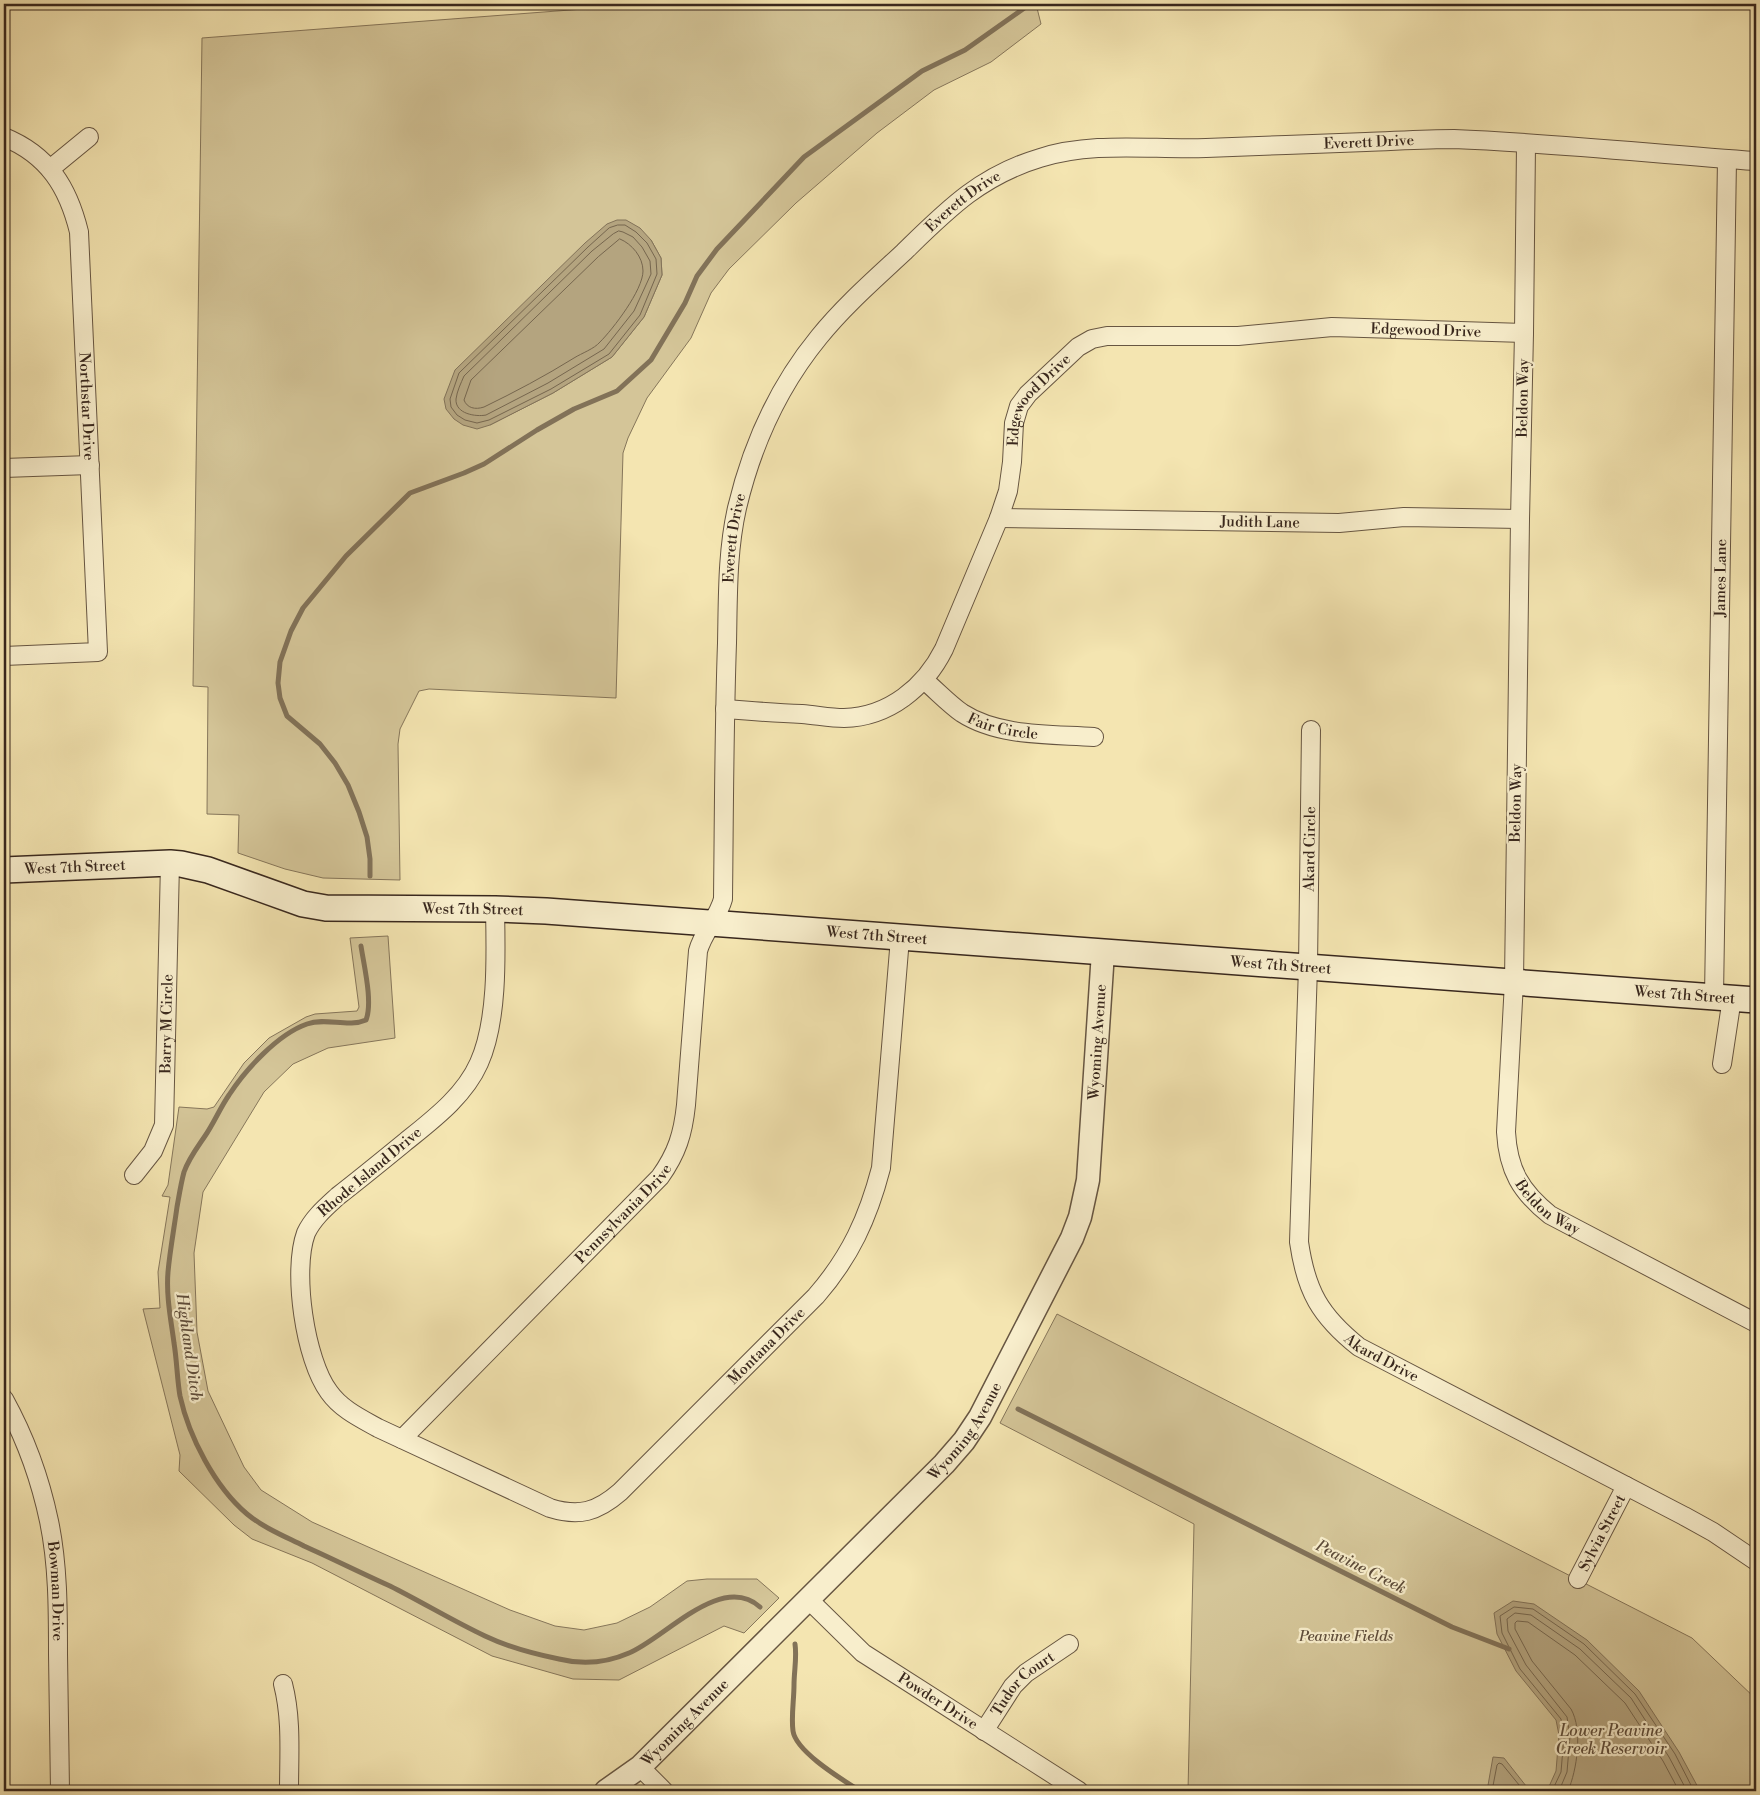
<svg xmlns="http://www.w3.org/2000/svg" width="1760" height="1795" font-family="'Libre Bodoni',serif">
<style>
.green{fill:#d4c598;stroke:#86765a;fill-rule:evenodd}
.water{fill:#b4a47f;stroke:#827258}
.lines{fill:none;stroke-linecap:round;stroke-linejoin:round}
.shore{stroke:#76664e;stroke-width:1}
.stream{stroke:#827258;stroke-width:5}
.minor-casing{stroke:#675642;stroke-width:20}
.tertiary-casing{stroke:#675642;stroke-width:25}
.secondary-casing{stroke:#38271d;stroke-width:28}
.minor{stroke:#f8eecc;stroke-width:18}
.tertiary{stroke:#f8eecc;stroke-width:22}
.secondary{stroke:#f8eecc;stroke-width:25}
.labels{text-anchor:middle;dominant-baseline:central;stroke-width:4.5;stroke-linejoin:round;paint-order:stroke}
.street-label{font-size:15px;fill:#38271d;stroke:#f8eecc}
.park-label{font-size:15px;font-style:italic;fill:#5f4e3c;stroke:#f8eecc}
.water-label{font-size:16px;font-style:italic;fill:#5d4c3a;stroke:#f8eecc}
</style>
<rect width="100%" height="100%" fill="#f4e5b1"/>
<filter id="stains"><feTurbulence type="fractalNoise" baseFrequency=".004" numOctaves="4"/><feColorMatrix values="0 0 0 0 .2 0 0 0 0 .09 0 0 0 0 .02 0 0 0 .5 -.17"/></filter>
<radialGradient id="worn" r=".72"><stop offset=".6" stop-color="#630" stop-opacity="0"/><stop offset="1" stop-color="#630" stop-opacity=".3"/></radialGradient>
<g class="green">
<path d="M649 4H1036L1041 24 991 62 934 90 877 133 796 203 729 269 711 293 691 338 647 398 628 438 623 453 616 698 429 689 419 691 400 729 398 744 400 880 323 878 285 869 238 853 239 815 207 814 208 687 193 686 202 38ZM651 240 661 258 662 275 644 317 612 357 553 393 490 425Z"/>
<polygon points="388,936 395,1038 328,1048 293,1064 264,1092 203,1192 194,1253 197,1332 208,1391 244,1467 261,1490 312,1522 510,1610 555,1626 584,1630 617,1623 650,1607 687,1581 707,1579 757,1579 779,1598 744,1633 724,1626 619,1680 573,1679 492,1656 312,1563 252,1539 234,1525 179,1471 180,1455 143,1309 160,1308 158,1272 170,1197 162,1196 168,1185 179,1107 207,1109 214,1107 244,1063 269,1038 306,1017 315,1014 357,1011 359,1007 350,938"/>
<polygon points="1057,1314 1692,1638 1756,1699 1756,1791 1188,1791 1194,1524 1000,1423"/>
</g>
<g class="water">
<polygon points="617,220 626,220 640,228 651,240 661,258 662,275 644,317 612,357 553,393 490,425 477,429 463,425 454,419 446,409 444,399 455,370 585,243 607,224"/>
<polygon points="1513,1601 1534,1604 1587,1640 1639,1691 1679,1752 1700,1791 1547,1791 1556,1771 1559,1735 1556,1720 1516,1671 1497,1634 1494,1613"/>
<polygon points="1493,1757 1504,1758 1530,1791 1487,1791"/>
</g>
<g class="lines">
<g class="shore">
<polygon points="618,225 625,225 636,232 647,243 656,259 657,274 640,315 609,354 551,389 489,420 477,423 465,420 457,415 451,407 450,399 459,373 588,247 609,228"/>
<path d="M619 231 623 232 633 237 642 247 650 261 651 274 634 311 604 349 548 383 486 415C476 417 455 414 456 399 457 391 461 383 464 376L592 251 613 234Z"/>
<path d="M620 239C632 244 643 257 643 271 643 290 613 329 600 342 594 349 582 353 574 358 545 376 515 392 484 407 475 410 467 408 464 400L471 380 598 257Z"/>
<polyline points="1492,1791 1497,1765 1499,1763 1502,1764 1524,1791"/>
<polyline points="1552,1791 1561,1772 1564,1736 1561,1719 1520,1669 1502,1633 1500,1616 1514,1607 1533,1609 1584,1644 1635,1694 1675,1754 1694,1791"/>
<polyline points="1559,1791 1567,1772 1570,1736 1567,1717 1526,1665 1508,1631 1507,1619 1515,1613 1531,1615 1580,1649 1631,1698 1669,1757 1687,1791"/>
<path d="M1568 1791C1577 1770 1583 1730 1571 1709L1532 1661 1515 1629V1623L1517 1621 1528 1622 1575 1655 1625 1703 1663 1761 1679 1791"/>
</g>
<g class="stream">
<polyline points="370,876 370,859 367,837 359,812 348,785 335,763 320,744 287,716 280,698 278,683 280,662 291,631 303,608 346,556 410,493 464,473 484,464 537,430 574,409 617,391 651,360 685,303 697,276 717,249 804,157 922,71 965,50 1030,4"/>
<path d="M361 946C364 966 373 1002 366 1020 348 1028 326 1017 307 1024 278 1034 245 1070 229 1095 220 1108 214 1123 205 1136 197 1148 189 1158 184 1172 181 1183 179 1196 177 1207 174 1229 170 1250 168 1272 166 1296 171 1320 174 1343 177 1361 177 1379 180 1396 189 1437 215 1487 247 1514 264 1528 284 1536 304 1546 333 1559 361 1573 390 1586 422 1602 453 1621 485 1636 508 1647 535 1654 559 1659 583 1665 606 1663 629 1653 664 1639 721 1572 760 1607"/>
<polyline points="1018,1409 1452,1627 1509,1649"/>
<path d="M795 1644C797 1658 794 1671 794 1685 794 1700 791 1717 793 1731 796 1752 843 1780 860 1791"/>
</g>
<defs>
<g id="minor">
<path id="s1" d="M4 137C48 155 68 187 79 232L98 652 4 656"/>
<path id="s2" d="M1526 144 1524 333 1520 519 1514 982 1506 1132C1508 1170 1521 1192 1550 1215L1756 1323"/>
<polyline points="50,169 89,137"/>
<polyline points="4,468 90,465"/>
<path id="s3" d="M999 518 1339 523 1404 517 1520 519"/>
<path id="s4" d="M924 680C937 691 949 704 962 713 999 737 1052 734 1094 737"/>
<path id="s5" d="M725 709C750 711 776 713 802 714 816 715 830 718 844 718 889 717 925 687 944 649L999 518 1008 491 1012 462 1014 423 1019 406 1028 394 1078 347 1092 339 1107 336H1238L1332 327 1524 333"/>
<path id="s6" d="M1311 730 1308 967 1299 1242C1306 1291 1320 1316 1359 1347L1684 1516 1713 1532 1756 1561"/>
<path id="s7" d="M495 909C496 955 498 1021 479 1063 464 1097 431 1121 404 1143 382 1161 360 1179 338 1196 326 1207 313 1218 306 1233 292 1271 305 1360 329 1392 341 1409 360 1418 378 1428L550 1508C579 1517 597 1512 620 1492L816 1296C850 1257 868 1218 881 1168L900 938"/>
<path id="s8" d="M1714 997 1727 159"/>
<polyline points="1722,1064 1732,998"/>
<path id="s9" d="M134 1175 153 1151 164 1125 170 863"/>
<path id="s10" d="M4 1399C25 1437 40 1478 49 1521 58 1564 58 1609 58 1654 59 1700 59 1745 60 1791"/>
<path id="s11" d="M402 1439 660 1177C677 1153 683 1134 686 1105L698 951C703 932 718 918 723 899 724 813 724 728 727 643 728 598 727 552 737 508 752 445 778 387 819 337 844 306 875 279 904 252 947 210 980 176 1040 158 1094 141 1151 150 1206 148 1259 146 1313 144 1366 142 1395 141 1425 139 1454 139 1555 143 1656 154 1756 161"/>
<path id="s12" d="M1578 1579 1626 1486"/>
<path id="s13" d="M808 1599 863 1653 1079 1791"/>
<path d="M283 1684C292 1719 289 1755 289 1791"/>
<path id="s14" d="M984 1731 1013 1686 1026 1673 1069 1644"/>
<polyline points="640,1767 664,1791"/>
</g>
<g id="tertiary">
<path id="s15" d="M606 1791 640 1767 944 1464 964 1441 980 1417 1072 1238 1080 1217 1088 1180 1103 952"/>
</g>
<g id="secondary">
<path id="s16" d="M4 870 170 863 181 864 208 870 303 904 326 908 495 909 546 911 1756 1000"/>
</g>
</defs>
<use href="#minor" class="minor-casing"/>
<use href="#tertiary" class="tertiary-casing"/>
<use href="#secondary" class="secondary-casing"/>
<use href="#minor" class="minor"/>
<use href="#tertiary" class="tertiary"/>
<use href="#secondary" class="secondary"/>
</g>
<g class="labels">
<g class="street-label">
<text stroke="none"><textPath href="#s11" startOffset="1858">Everett Drive</textPath></text>
<text stroke="none"><textPath href="#s11" startOffset="1439">Everett Drive</textPath></text>
<text stroke="none"><textPath href="#s5" startOffset="938">Edgewood Drive</textPath></text>
<text transform="translate(1523 398) rotate(-89)">Beldon Way</text>
<text stroke="none"><textPath href="#s5" startOffset="518">Edgewood Drive</textPath></text>
<text stroke="none"><textPath href="#s1" startOffset="301">Northstar Drive</textPath></text>
<text stroke="none"><textPath href="#s3" startOffset="261">Judith Lane</textPath></text>
<text stroke="none"><textPath href="#s11" startOffset="1019">Everett Drive</textPath></text>
<text stroke="none"><textPath href="#s8" startOffset="419">James Lane</textPath></text>
<text stroke="none"><textPath href="#s4" startOffset="94">Fair Circle</textPath></text>
<text transform="translate(1516 803) rotate(-89)">Beldon Way</text>
<text transform="translate(1310 849) rotate(-89)">Akard Circle</text>
<text stroke="none"><textPath href="#s16" startOffset="71">West 7th Street</textPath></text>
<text stroke="none"><textPath href="#s16" startOffset="476">West 7th Street</textPath></text>
<text stroke="none"><textPath href="#s16" startOffset="881">West 7th Street</textPath></text>
<text stroke="none"><textPath href="#s16" startOffset="1286">West 7th Street</textPath></text>
<text stroke="none"><textPath href="#s16" startOffset="1691">West 7th Street</textPath></text>
<text stroke="none"><textPath href="#s9" startOffset="160">Barry M Circle</textPath></text>
<text stroke="none"><textPath href="#s15" startOffset="930">Wyoming Avenue</textPath></text>
<text transform="translate(370 1172) rotate(-40)">Rhode Island Drive</text>
<text stroke="none"><textPath href="#s2" startOffset="1079">Beldon Way</textPath></text>
<text stroke="none"><textPath href="#s11" startOffset="316">Pennsylvania Drive</textPath></text>
<text stroke="none"><textPath href="#s7" startOffset="1099">Montana Drive</textPath></text>
<text stroke="none"><textPath href="#s6" startOffset="662">Akard Drive</textPath></text>
<text stroke="none"><textPath href="#s15" startOffset="510">Wyoming Avenue</textPath></text>
<text stroke="none"><textPath href="#s12" startOffset="52">Sylvia Street</textPath></text>
<text stroke="none"><textPath href="#s10" startOffset="201">Bowman Drive</textPath></text>
<text stroke="none"><textPath href="#s14" startOffset="62">Tudor Court</textPath></text>
<text stroke="none"><textPath href="#s13" startOffset="166">Powder Drive</textPath></text>
<text stroke="none"><textPath href="#s15" startOffset="105">Wyoming Avenue</textPath></text>
</g>
<g class="park-label">
<text x="1346" y="1636">Peavine Fields</text>
</g>
<g class="water-label">
<text transform="translate(189 1347) rotate(82)">Highland Ditch</text>
<text transform="translate(1361 1567) rotate(27)">Peavine Creek</text>
<text x="1611" y="1731">Lower Peavine<tspan x="1611" dy="18">Creek Reservoir</tspan></text>
</g>
</g>
<rect width="1760" height="1795" fill="none" stroke="#f4e5b1" stroke-width="20"/>
<rect x="5" y="5" width="1750" height="1785" fill="none" stroke="#38271d" stroke-width="2.5"/>
<rect x="10" y="10" width="1740" height="1775" fill="none" stroke="#38271d"/>
<rect width="100%" height="100%" filter="url(#stains)"/>
<rect width="100%" height="100%" fill="url(#worn)"/>
</svg>
